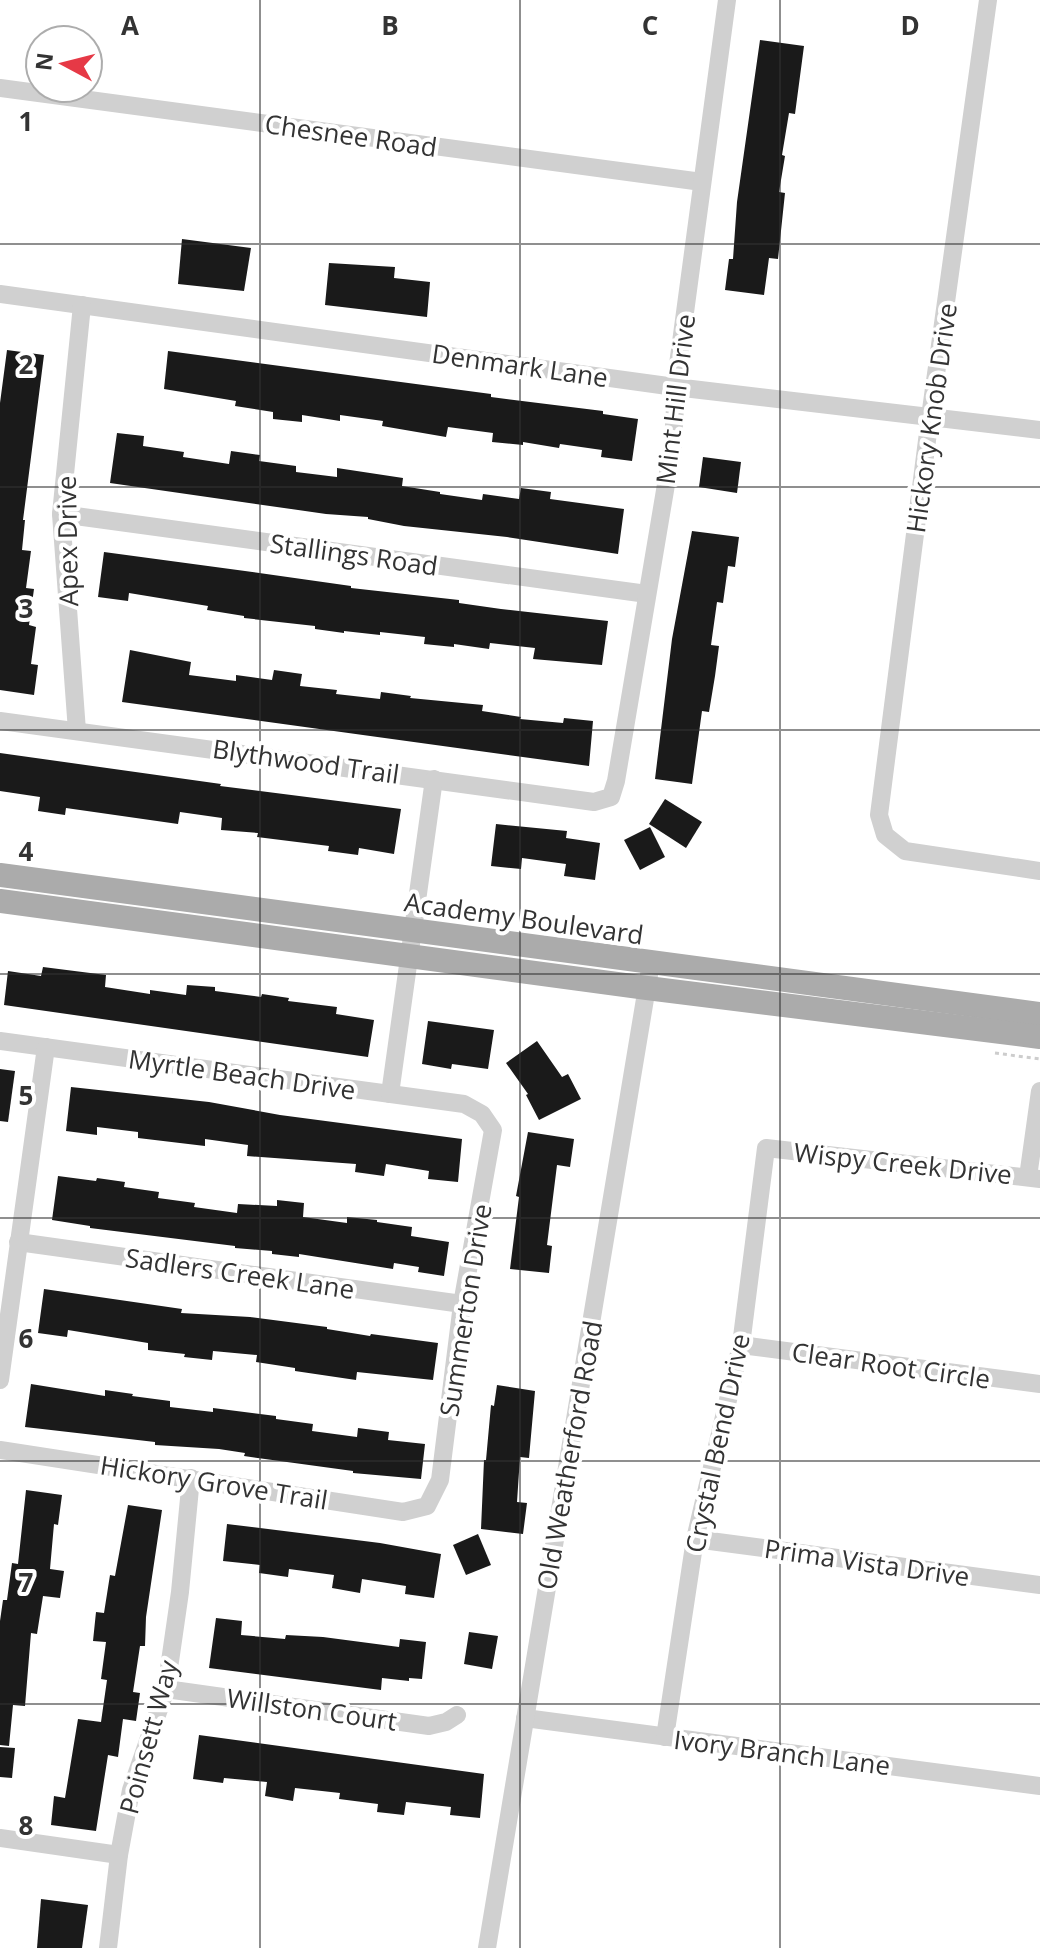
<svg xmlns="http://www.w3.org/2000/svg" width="1040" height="1948" font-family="'Open Sans',sans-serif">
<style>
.building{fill:#1a1a1a}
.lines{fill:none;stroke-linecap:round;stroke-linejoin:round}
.path{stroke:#cdcdcd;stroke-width:3;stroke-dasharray:4 4;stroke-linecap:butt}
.minor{stroke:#d0d0d0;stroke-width:18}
.major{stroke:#ababab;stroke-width:24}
.grid{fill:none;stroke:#333;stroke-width:2;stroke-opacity:0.55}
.labels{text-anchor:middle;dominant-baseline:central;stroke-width:8;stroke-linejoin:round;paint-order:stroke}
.street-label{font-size:26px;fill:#333;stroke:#fff}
.grid-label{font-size:26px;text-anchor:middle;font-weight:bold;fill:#333;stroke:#fff;stroke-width:8;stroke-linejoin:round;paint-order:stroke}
</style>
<rect width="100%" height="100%" fill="#fff"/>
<g class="building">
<polygon points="760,40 804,46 795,114 789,113 782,155 785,156 779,192 785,193 778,259 769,258 764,295 725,290 729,259 733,259 737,202"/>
<polygon points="182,239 251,248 244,291 178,284"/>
<polygon points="329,263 395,267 394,278 430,282 427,317 325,305"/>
<polygon points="7,350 44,355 23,520 25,520 22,550 31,551 26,588 34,589 29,625 36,627 31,664 38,665 34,695 0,690 0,403"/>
<polygon points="168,351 461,390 491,394 491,397 603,411 603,414 638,419 632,461 601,457 602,450 560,444 559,448 523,442 523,445 492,442 493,433 448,427 446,437 382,426 383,421 340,415 340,421 302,415 302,422 273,419 273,412 235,406 236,401 164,389"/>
<polygon points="117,433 144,436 143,446 184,452 183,457 229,464 231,451 260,455 259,461 296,466 296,472 337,477 337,468 403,478 402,486 440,492 440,494 482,500 483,494 519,499 521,488 551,492 550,499 624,509 618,554 507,537 404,526 368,519 368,517 326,514 110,483"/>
<polygon points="703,457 741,462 737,493 699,487"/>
<polygon points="692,531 739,537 735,567 728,566 723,603 717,602 711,645 719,646 715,676 709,712 702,711 692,784 655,779 672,639"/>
<polygon points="104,552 245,571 351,586 351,588 459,600 459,603 501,609 608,621 602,665 533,659 535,648 490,643 489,649 454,644 454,647 424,644 425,637 380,632 380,635 344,631 344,633 315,629 315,626 244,618 244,616 207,610 208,606 129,593 128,601 98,597"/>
<polygon points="130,650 191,662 189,675 236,681 236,675 272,680 274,670 302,674 300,686 337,690 336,694 380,699 381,692 411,696 410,698 483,705 482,711 521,717 520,719 563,723 564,718 593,721 589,766 122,702"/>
<polygon points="0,753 221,784 220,786 401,809 394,854 359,848 358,855 328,851 329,846 257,837 258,833 221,830 222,818 180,812 178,824 66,808 65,815 38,811 40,797 0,791"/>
<polygon points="665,799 702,822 686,848 649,824"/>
<polygon points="496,824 567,831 566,838 600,843 595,880 564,876 566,864 522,858 521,869 491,866"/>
<polygon points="650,827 665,857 640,870 624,840"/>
<polygon points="43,967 106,975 105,987 150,994 150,990 186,995 187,985 215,987 215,991 261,997 262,994 289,998 288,1001 337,1007 336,1014 374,1020 368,1057 4,1005 8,971 41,976"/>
<polygon points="428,1021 494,1030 488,1069 452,1064 451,1069 422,1064"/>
<polygon points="537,1041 562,1077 568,1074 581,1099 539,1120 526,1095 528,1094 506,1063"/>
<polygon points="0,1069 15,1071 8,1122 0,1121"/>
<polygon points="71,1087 209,1102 280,1115 462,1139 458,1182 428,1179 429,1171 386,1164 384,1176 355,1172 356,1164 247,1156 248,1145 205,1139 205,1146 138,1138 138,1132 97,1127 97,1135 66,1131"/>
<polygon points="528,1132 574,1139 570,1167 557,1165 547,1245 552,1246 549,1273 510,1269 519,1197 516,1196"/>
<polygon points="58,1176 96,1181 97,1178 125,1182 124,1187 159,1192 158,1198 195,1203 194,1207 237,1213 238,1204 277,1206 277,1200 304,1203 303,1217 347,1223 347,1217 377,1220 377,1222 412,1227 411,1236 449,1242 444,1276 418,1272 419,1267 394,1263 393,1269 299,1254 299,1257 272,1254 272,1251 235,1248 235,1246 90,1228 90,1226 52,1220"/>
<polygon points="44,1289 182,1309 181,1313 250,1317 327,1327 327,1329 370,1336 371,1334 438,1343 433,1380 357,1372 356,1380 295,1371 295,1368 256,1362 257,1355 213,1351 212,1360 184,1357 185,1354 148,1350 148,1343 111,1337 68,1330 67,1337 38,1333"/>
<polygon points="31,1384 105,1396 105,1390 133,1394 132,1396 170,1401 170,1407 213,1412 213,1408 276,1416 276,1419 313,1424 312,1431 357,1437 358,1428 389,1432 388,1440 425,1444 421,1479 353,1473 353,1471 244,1456 245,1453 219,1449 155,1445 155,1442 25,1427"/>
<polygon points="497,1385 535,1391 529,1458 520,1457 517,1502 527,1503 523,1534 481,1529 484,1460 486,1460 491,1405 494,1406"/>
<polygon points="26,1490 62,1495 58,1525 54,1524 50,1569 64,1571 60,1598 43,1596 37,1634 31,1633 25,1706 13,1705 9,1746 0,1745 0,1621 3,1600 7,1600 12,1563 18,1564"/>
<polygon points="128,1505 162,1510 146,1617 145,1646 140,1646 133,1692 140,1693 136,1721 123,1719 118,1757 108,1755 96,1831 51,1825 54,1796 65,1798 78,1719 101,1722 107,1680 101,1679 106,1642 93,1641 96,1612 104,1613 110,1575 115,1576"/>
<polygon points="227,1524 380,1543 441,1554 434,1598 405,1594 406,1586 362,1579 360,1593 332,1588 334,1575 289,1569 288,1577 259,1573 260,1565 223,1561"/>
<polygon points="478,1534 491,1565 466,1575 453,1545"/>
<polygon points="216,1618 242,1621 241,1635 285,1639 286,1635 323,1637 399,1647 400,1639 426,1642 422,1679 409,1678 409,1681 382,1678 381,1690 209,1668"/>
<polygon points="469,1632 498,1636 492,1669 464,1664"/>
<polygon points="199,1735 484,1774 480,1818 450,1815 451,1807 406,1802 404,1815 377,1812 378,1804 339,1799 340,1793 295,1788 293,1801 265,1796 267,1782 224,1778 223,1783 193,1779"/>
<polygon points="0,1747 15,1748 12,1778 0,1777"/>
<polygon points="41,1899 88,1905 82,1948 37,1948"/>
</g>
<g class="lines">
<polyline class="path" points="995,1053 1040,1059"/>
<g class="minor">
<polyline points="988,0 930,417 879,815 885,835 905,851 1040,871"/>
<polyline points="0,88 702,182"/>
<polyline points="0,294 675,387 1040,430"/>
<polyline points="61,514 647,594"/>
<polyline points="0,721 594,802 611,797 616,781 673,443 677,372 727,0"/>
<polyline points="77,731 61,514 82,305"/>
<polyline points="0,1041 464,1104 482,1114 493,1130 462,1304 440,1480 427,1506 403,1512 0,1450"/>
<polyline points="390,1094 434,779"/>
<polyline points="1028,1177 1040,1091"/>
<polyline points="18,1242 462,1304"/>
<polyline points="741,1345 1040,1384"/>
<polyline points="0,1380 46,1047"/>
<polyline points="695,1539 1040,1585"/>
<polyline points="166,1689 429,1726 446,1722 457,1715"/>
<polyline points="525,1718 1040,1786"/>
<polyline points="665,1737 695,1539 741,1345 766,1148 1040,1179"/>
<polyline points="0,1838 119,1855"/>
<polyline points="108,1948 119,1855 131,1790 166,1689 180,1592 191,1478"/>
<polyline points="487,1948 651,963"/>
</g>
<g class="major">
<polyline points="0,875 1040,1014"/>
<polyline points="0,901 647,988 1040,1037"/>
</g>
</g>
<path class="grid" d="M260 0V1948M520 0V1948M780 0V1948M0 244H1040M0 487H1040M0 730H1040M0 974H1040M0 1218H1040M0 1461H1040M0 1704H1040"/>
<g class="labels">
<g class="street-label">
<text transform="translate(351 135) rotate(8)">Chesnee Road</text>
<text transform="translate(520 365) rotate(8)">Denmark Lane</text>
<text transform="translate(675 399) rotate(-83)">Mint Hill Drive</text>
<text transform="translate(931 418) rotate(-82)">Hickory Knob Drive</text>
<text transform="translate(67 541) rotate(-91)">Apex Drive</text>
<text transform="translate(354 554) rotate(8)">Stallings Road</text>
<text transform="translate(306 761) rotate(8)">Blythwood Trail</text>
<text transform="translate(524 918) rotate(8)">Academy Boulevard</text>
<text transform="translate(242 1074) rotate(8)">Myrtle Beach Drive</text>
<text transform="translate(903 1163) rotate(6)">Wispy Creek Drive</text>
<text transform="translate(240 1273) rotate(8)">Sadlers Creek Lane</text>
<text transform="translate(465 1310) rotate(-81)">Summerton Drive</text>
<text transform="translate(891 1365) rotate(8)">Clear Root Circle</text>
<text transform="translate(717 1443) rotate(-78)">Crystal Bend Drive</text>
<text transform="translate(569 1455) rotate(-80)">Old Weatherford Road</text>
<text transform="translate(214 1482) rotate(9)">Hickory Grove Trail</text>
<text transform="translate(867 1562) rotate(8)">Prima Vista Drive</text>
<text transform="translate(312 1709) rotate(8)">Willston Court</text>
<text transform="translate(148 1737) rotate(-75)">Poinsett Way</text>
<text transform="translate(782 1752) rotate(7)">Ivory Branch Lane</text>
</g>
</g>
<g class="grid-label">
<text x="130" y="35">A</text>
<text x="390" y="35">B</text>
<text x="650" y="35">C</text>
<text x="910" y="35">D</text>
<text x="26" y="131">1</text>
<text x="26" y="374">2</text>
<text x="26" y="618">3</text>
<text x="26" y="861">4</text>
<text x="26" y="1105">5</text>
<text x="26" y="1348">6</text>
<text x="26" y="1592">7</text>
<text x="26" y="1835">8</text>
</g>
<g transform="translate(64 64) rotate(277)"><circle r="38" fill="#ffffff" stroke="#adadad" stroke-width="2"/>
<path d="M0-6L14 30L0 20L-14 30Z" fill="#e63946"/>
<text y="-12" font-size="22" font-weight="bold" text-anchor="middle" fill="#333333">N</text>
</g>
</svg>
